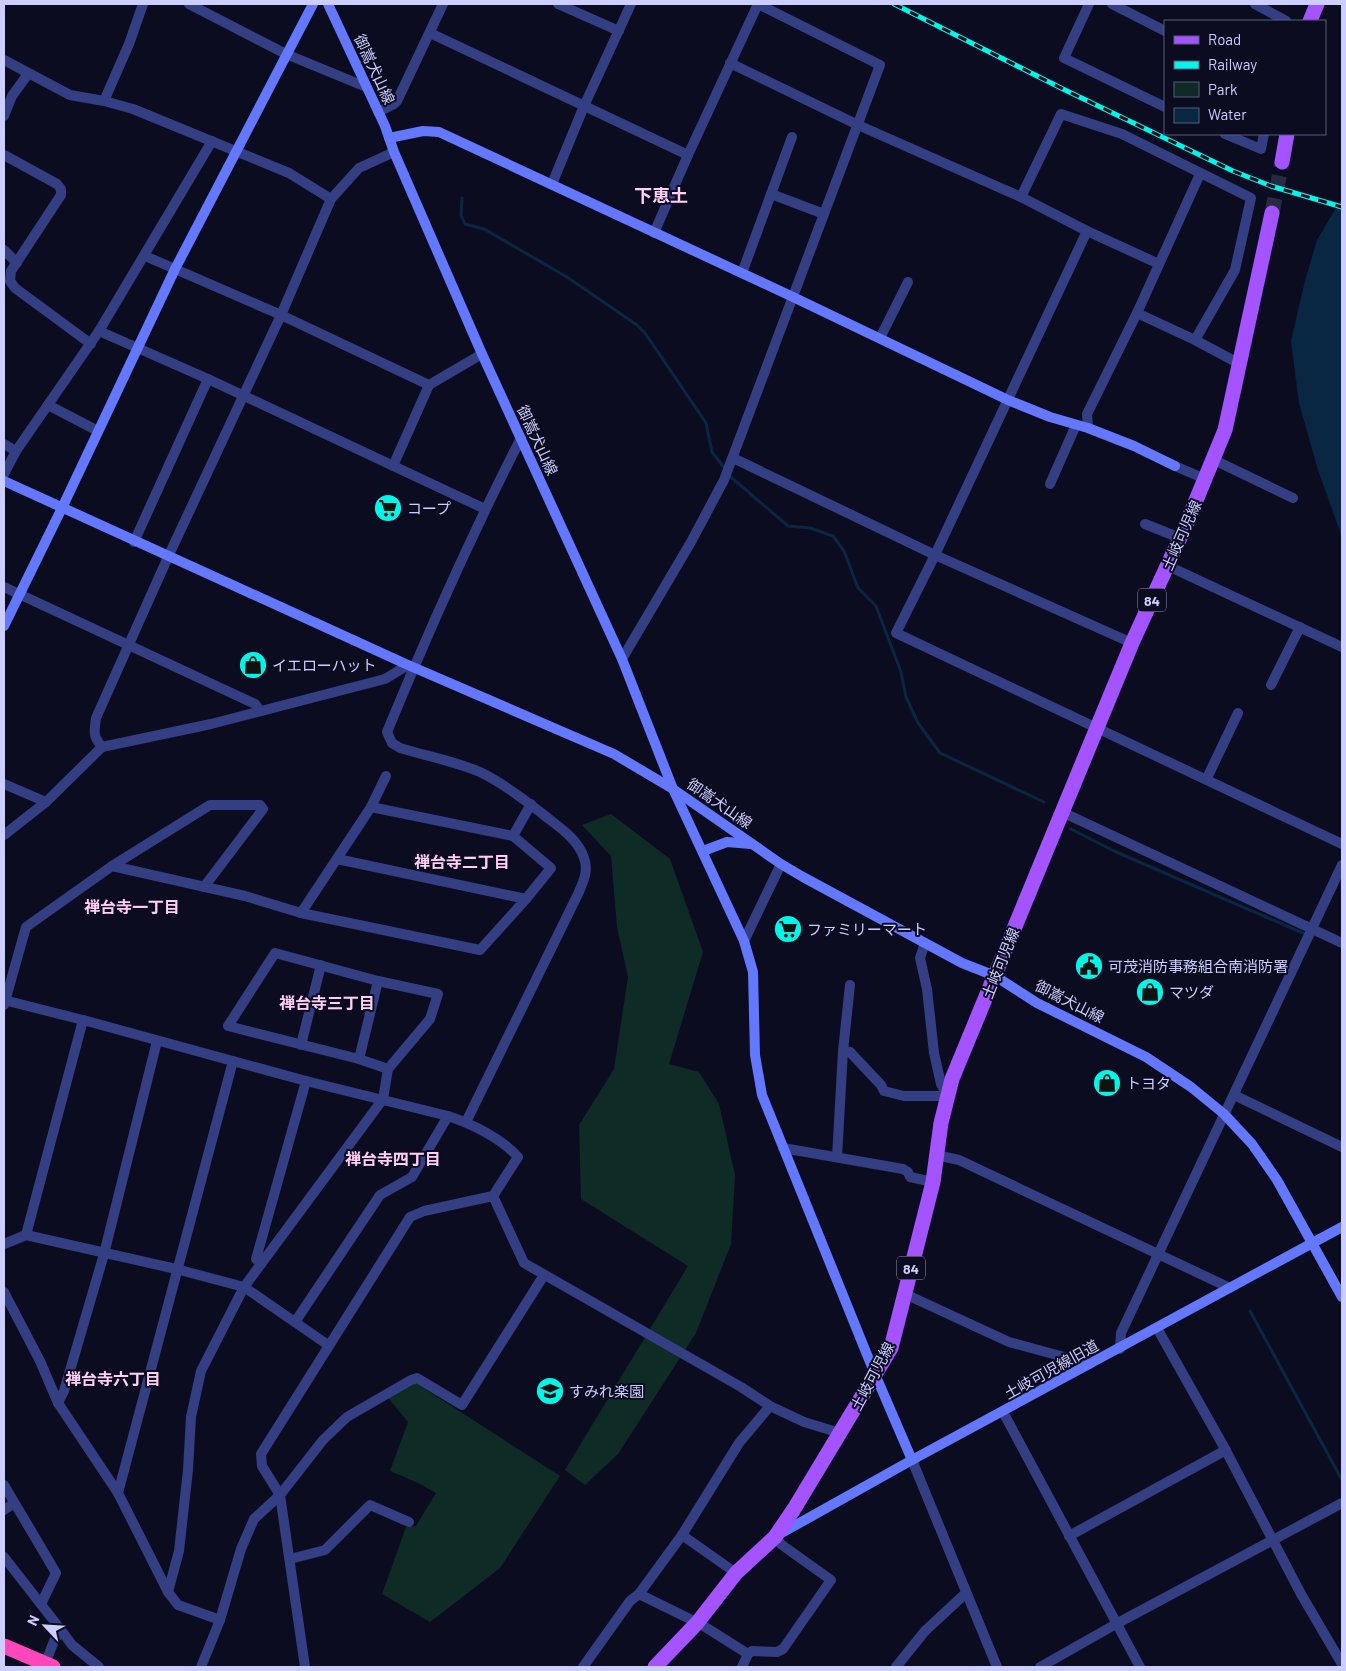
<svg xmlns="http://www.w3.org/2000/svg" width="1346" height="1671" font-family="Barlow,'Noto Sans JP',sans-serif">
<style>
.green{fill:#0f2b25}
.water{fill:#092743}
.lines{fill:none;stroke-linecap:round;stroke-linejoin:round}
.stream{stroke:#092743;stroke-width:3}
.primary-tunnel{stroke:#292942;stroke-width:15;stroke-dasharray:15 8;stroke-linecap:butt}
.street{stroke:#343e82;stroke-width:10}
.secondary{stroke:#6377ff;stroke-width:10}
.primary{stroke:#a353ff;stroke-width:15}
.highway{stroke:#ff47bc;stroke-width:15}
.rail-casing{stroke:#00f7e8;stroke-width:5}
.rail{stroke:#0c0c21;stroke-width:3;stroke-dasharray:9;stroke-linecap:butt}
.labels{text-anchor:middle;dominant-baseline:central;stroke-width:4;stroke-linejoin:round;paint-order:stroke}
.shield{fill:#0c0c21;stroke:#9294bc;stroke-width:1}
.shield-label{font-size:14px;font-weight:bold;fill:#ccceff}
.street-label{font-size:15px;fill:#ccceff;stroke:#0c0c21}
.poi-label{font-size:15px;fill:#ccceff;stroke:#0c0c21;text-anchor:start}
.neighbourhood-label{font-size:16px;font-weight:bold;fill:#ffcef5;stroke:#0c0c21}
.quarter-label{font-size:18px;font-weight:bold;fill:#ffcef5;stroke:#0c0c21}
</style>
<rect width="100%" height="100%" fill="#0c0c21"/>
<g class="green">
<polygon points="611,814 670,859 703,952 669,1064 699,1072 719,1104 735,1175 731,1244 696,1333 618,1454 585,1485 565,1470 688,1266 581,1199 579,1125 614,1069 628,977 617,927 611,856 582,825"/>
<polygon points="411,1380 560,1476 500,1568 430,1622 382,1594 406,1527 416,1526 436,1493 418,1483 390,1471 408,1422 385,1394"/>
</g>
<polygon class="water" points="1342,198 1342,537 1318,470 1299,403 1291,341 1305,281 1317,240"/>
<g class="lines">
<g class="stream">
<polyline points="462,198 461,215 465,224 484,229 567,277 637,325 645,333 706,423 712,452 732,478 788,526 810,528 833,536 844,551 858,588 876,606 901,672 906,697 918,723 940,753 1044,802"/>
<polyline points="1071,829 1114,851 1303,933"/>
<polyline points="1250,1311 1342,1480"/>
</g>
<polyline class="primary-tunnel" points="1272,213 1282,162"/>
<g class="street">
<polyline points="189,4 286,54 366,87"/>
<polyline points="558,4 619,31"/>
<polyline points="1089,4 1064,58 1165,107"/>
<polyline points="1112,4 1165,31"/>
<polyline points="1255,4 1286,21"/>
<polyline points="430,33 688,155"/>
<polyline points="4,60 70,95 104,101 133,109 289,173 331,199"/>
<polyline points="730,63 858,125 1021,197 1087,231 1159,264"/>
<polyline points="104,101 129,44 143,4"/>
<polyline points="378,112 394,104 397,101 443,4"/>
<polyline points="4,116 12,96 28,74"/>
<polyline points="1225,134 1261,149 1264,134"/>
<polyline points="4,155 57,184 61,189 61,195 11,271 10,281 15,288 91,344"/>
<polyline points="552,184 584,106 631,4"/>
<polyline points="771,194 824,214"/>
<polyline points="1021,197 1061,114 1122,134 1251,198 1235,270 1195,340"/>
<path d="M1087 231 935 555 896 633C1045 703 1194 773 1342 844"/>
<polyline points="654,233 688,155 758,4"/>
<polyline points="4,250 17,263"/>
<polyline points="145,256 281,315 429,385 482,354"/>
<polyline points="742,273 792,137"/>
<polyline points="1137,313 1195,340 1238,363"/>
<polyline points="99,331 208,379 485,509"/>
<polyline points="880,338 908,282"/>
<polyline points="48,405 98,431"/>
<polyline points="1088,428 1087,414 1137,313 1200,174"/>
<polyline points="4,444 16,451"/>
<polyline points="733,458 935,555 1132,643"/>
<polyline points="1212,459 1293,498"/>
<polyline points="393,466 429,385"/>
<polyline points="1175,466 1205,479"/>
<polyline points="4,474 16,451 99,331 212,141"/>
<polyline points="1050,484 1076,425"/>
<polyline points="1145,524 1180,538"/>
<polyline points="134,542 208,379"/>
<polyline points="1168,566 1342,647"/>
<polyline points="4,587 255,704 260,711"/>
<polyline points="622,659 691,542 724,480 880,65 758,4"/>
<polyline points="1271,685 1300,627"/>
<path d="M102 747C93 737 94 731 96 718L168 557 281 315 331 199 359 168 394 152"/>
<polyline points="1207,778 1238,713"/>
<polyline points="4,784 46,802"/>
<polyline points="1062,812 1342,943"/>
<polyline points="4,835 46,802 102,747 211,724 385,679 408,665"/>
<polyline points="513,836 531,804"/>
<polyline points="337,859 526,899"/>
<polyline points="112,866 245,896 301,913 480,950 526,899 551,868 513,836 371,807"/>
<polyline points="301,913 371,807 386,776"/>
<polyline points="744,941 781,864"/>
<path d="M4 1000 83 1020 306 1081 448 1116C472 1124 501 1138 518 1157L493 1196 424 1211 410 1217 261 1454 262 1466 280 1495 305 1667"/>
<polyline points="4,1005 26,927 112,866 210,805 260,805 263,809 204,887"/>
<polyline points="301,1045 321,965"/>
<polyline points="843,1051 850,1052 881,1085 884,1091 904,1096 948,1096 941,1084 934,1053 927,989 920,958 925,943"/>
<polyline points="359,1059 378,981"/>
<polyline points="306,1081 256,1259 261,1264 383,1099 388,1069 430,1019 438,994 378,981 275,953 228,1026 359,1059 388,1069"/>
<polyline points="1234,1095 1342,1147"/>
<path d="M466 1122 578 894C583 882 589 871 584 858 579 841 562 829 549 819 528 802 505 784 480 772 454 761 426 756 400 748L392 743 387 732C428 632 472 534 521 438"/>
<polyline points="783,1148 903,1169 908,1172 910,1177 933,1182"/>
<polyline points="936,1155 959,1160 1230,1288"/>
<polyline points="837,1157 843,1051 850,985"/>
<polyline points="493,1196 524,1263 741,1387 770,1406 804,1422 840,1433"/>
<polyline points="26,1235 83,1020"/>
<polyline points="4,1244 26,1235 176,1269 244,1287 328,1345"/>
<polyline points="4,1292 40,1361 58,1403 118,1493 168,1592 178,1605 220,1620"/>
<polyline points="905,1294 1009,1342 1090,1364"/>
<polyline points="295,1322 380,1195 412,1177 448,1116"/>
<polyline points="1157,1328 1224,1447 1301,1594 1342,1664"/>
<polyline points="1120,1349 1121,1333 1342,865"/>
<polyline points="58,1403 64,1391 104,1254 157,1041"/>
<polyline points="1003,1412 1140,1667"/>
<polyline points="912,1460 997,1667"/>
<polyline points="4,1485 56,1573 41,1604"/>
<polyline points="118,1493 233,1061"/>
<polyline points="4,1510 14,1503"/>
<polyline points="682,1535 736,1573"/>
<polyline points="1069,1536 1226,1450"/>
<polyline points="4,1557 61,1630 54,1641 45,1664"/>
<polyline points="290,1559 325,1550 370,1505 409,1522"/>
<polyline points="168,1592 179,1551 188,1470 191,1417 201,1371 244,1287 261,1264"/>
<polyline points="639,1594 702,1625 748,1654 742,1667"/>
<polyline points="61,1630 72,1645 99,1667"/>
<polyline points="748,1654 752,1651 777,1652 783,1649 831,1580 782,1545 775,1537"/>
<polyline points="201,1667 220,1620 241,1549 254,1519 280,1495 323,1440 347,1417 411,1380 417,1378 462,1405 544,1275"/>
<polyline points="583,1667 630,1601 639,1594 682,1535 739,1443 770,1406"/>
<polyline points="896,1667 925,1631 966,1593"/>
<polyline points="1040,1667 1116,1624 1342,1503"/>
</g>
<g class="secondary">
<polyline points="328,4 385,126 394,152 482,354 622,659 673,789 744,941 753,972 755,1055 762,1095 872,1367 912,1460"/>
<polyline points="389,138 423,131 439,132 793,297 1008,400 1050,417 1088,428 1134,446 1175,466"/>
<polyline points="4,481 408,665 614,754 673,789 781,864 803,877 962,963 995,976 1037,1003 1146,1057 1191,1087 1224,1114 1252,1144 1277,1180 1342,1297"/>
<polyline points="4,626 62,508 175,269 313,4"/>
<polyline points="703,851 727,842 750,844"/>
<polyline points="778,1535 912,1460 1342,1227"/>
</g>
<g class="primary">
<polyline points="1310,21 1317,4"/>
<polyline points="1282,162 1287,134"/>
<polyline points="655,1667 697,1623 736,1573 775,1537 794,1509 891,1348 933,1182 941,1123 952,1079 1132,643 1185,527 1225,430 1272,213"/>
</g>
<polyline class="highway" points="4,1646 53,1667"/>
<defs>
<polyline id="rail" points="894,4 1063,89 1233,171 1271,186 1342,207"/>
</defs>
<use href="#rail" class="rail-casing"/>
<use href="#rail" class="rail"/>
</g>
<defs>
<symbol id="supermarket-disc" viewBox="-11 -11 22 22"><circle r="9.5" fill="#00f7e8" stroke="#0c0c21"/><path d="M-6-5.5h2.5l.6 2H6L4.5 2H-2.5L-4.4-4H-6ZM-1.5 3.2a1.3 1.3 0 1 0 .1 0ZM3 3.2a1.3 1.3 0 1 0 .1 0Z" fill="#111"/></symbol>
<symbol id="shop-disc" viewBox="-11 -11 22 22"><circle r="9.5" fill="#00f7e8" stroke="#0c0c21"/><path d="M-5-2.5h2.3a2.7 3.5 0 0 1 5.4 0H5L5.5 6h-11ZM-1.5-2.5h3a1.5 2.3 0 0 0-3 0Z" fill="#111"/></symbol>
<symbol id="civic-disc" viewBox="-11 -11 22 22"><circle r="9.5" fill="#00f7e8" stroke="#0c0c21"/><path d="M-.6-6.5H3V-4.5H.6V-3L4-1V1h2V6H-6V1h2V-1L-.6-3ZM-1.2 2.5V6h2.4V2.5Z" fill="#111"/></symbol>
<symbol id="school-disc" viewBox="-11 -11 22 22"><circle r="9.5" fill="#00f7e8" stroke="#0c0c21"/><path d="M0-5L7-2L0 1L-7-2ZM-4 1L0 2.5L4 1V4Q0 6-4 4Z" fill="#111"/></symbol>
</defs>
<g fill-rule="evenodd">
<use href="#supermarket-disc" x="372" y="492" width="32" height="32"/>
<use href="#shop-disc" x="237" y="649" width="32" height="32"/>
<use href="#supermarket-disc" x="772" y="913" width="32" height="32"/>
<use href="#civic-disc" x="1073" y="950" width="32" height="32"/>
<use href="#shop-disc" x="1134" y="976" width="32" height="32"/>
<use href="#shop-disc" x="1091" y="1067" width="32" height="32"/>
<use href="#school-disc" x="534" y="1375" width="32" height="32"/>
</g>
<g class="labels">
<g class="shield">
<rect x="1138" y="588.5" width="28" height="23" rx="4"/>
<rect x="897" y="1256.5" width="28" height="23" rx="4"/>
</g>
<g class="shield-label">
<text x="1152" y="600">84</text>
<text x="911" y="1268">84</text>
</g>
<g class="street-label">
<text transform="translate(375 69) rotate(65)">御嵩犬山線</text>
<text transform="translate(538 440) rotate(65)">御嵩犬山線</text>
<text transform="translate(1181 535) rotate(-66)">土岐可児線</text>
<text transform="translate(720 803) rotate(35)">御嵩犬山線</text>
<text transform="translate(1000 963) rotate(-68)">土岐可児線</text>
<text transform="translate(1070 1001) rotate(27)">御嵩犬山線</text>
<text transform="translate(1051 1369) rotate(-29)">土岐可児線旧道</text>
<text transform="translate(872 1376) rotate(-62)">土岐可児線</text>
</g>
<g class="poi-label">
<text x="407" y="508">コープ</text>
<text x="272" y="665">イエローハット</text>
<text x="807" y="929">ファミリーマート</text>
<text x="1108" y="966">可茂消防事務組合南消防署</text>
<text x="1169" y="992">マツダ</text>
<text x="1126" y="1083">トヨタ</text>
<text x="569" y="1391">すみれ楽園</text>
</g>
<g class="neighbourhood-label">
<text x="462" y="861">禅台寺二丁目</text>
<text x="132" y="906">禅台寺一丁目</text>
<text x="327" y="1002">禅台寺三丁目</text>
<text x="393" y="1158">禅台寺四丁目</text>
<text x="113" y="1378">禅台寺六丁目</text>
</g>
<g class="quarter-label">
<text x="661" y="195">下恵土</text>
</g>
</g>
<rect width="1346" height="1671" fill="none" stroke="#ccceff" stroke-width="10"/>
<rect x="1164" y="20" width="162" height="115" fill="#0c0c21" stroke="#595a7a"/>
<rect x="1174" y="36" width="25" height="8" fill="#a353ff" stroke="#595a7a"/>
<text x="1208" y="45" font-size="15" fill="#ccceff">Road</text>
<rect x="1174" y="61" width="25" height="8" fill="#00f7e8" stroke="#595a7a"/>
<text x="1208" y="70" font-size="15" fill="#ccceff">Railway</text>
<rect x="1174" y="82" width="25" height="15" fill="#0f2b25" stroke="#595a7a"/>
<text x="1208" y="95" font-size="15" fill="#ccceff">Park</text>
<rect x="1174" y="108" width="25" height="15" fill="#092743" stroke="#595a7a"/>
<text x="1208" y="120" font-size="15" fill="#ccceff">Water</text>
<g transform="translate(45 1626) rotate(295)" stroke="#0c0c21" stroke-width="4" paint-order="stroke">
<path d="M0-4L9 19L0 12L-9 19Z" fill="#ccceff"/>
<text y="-8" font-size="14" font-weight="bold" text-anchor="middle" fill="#ccceff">N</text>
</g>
</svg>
